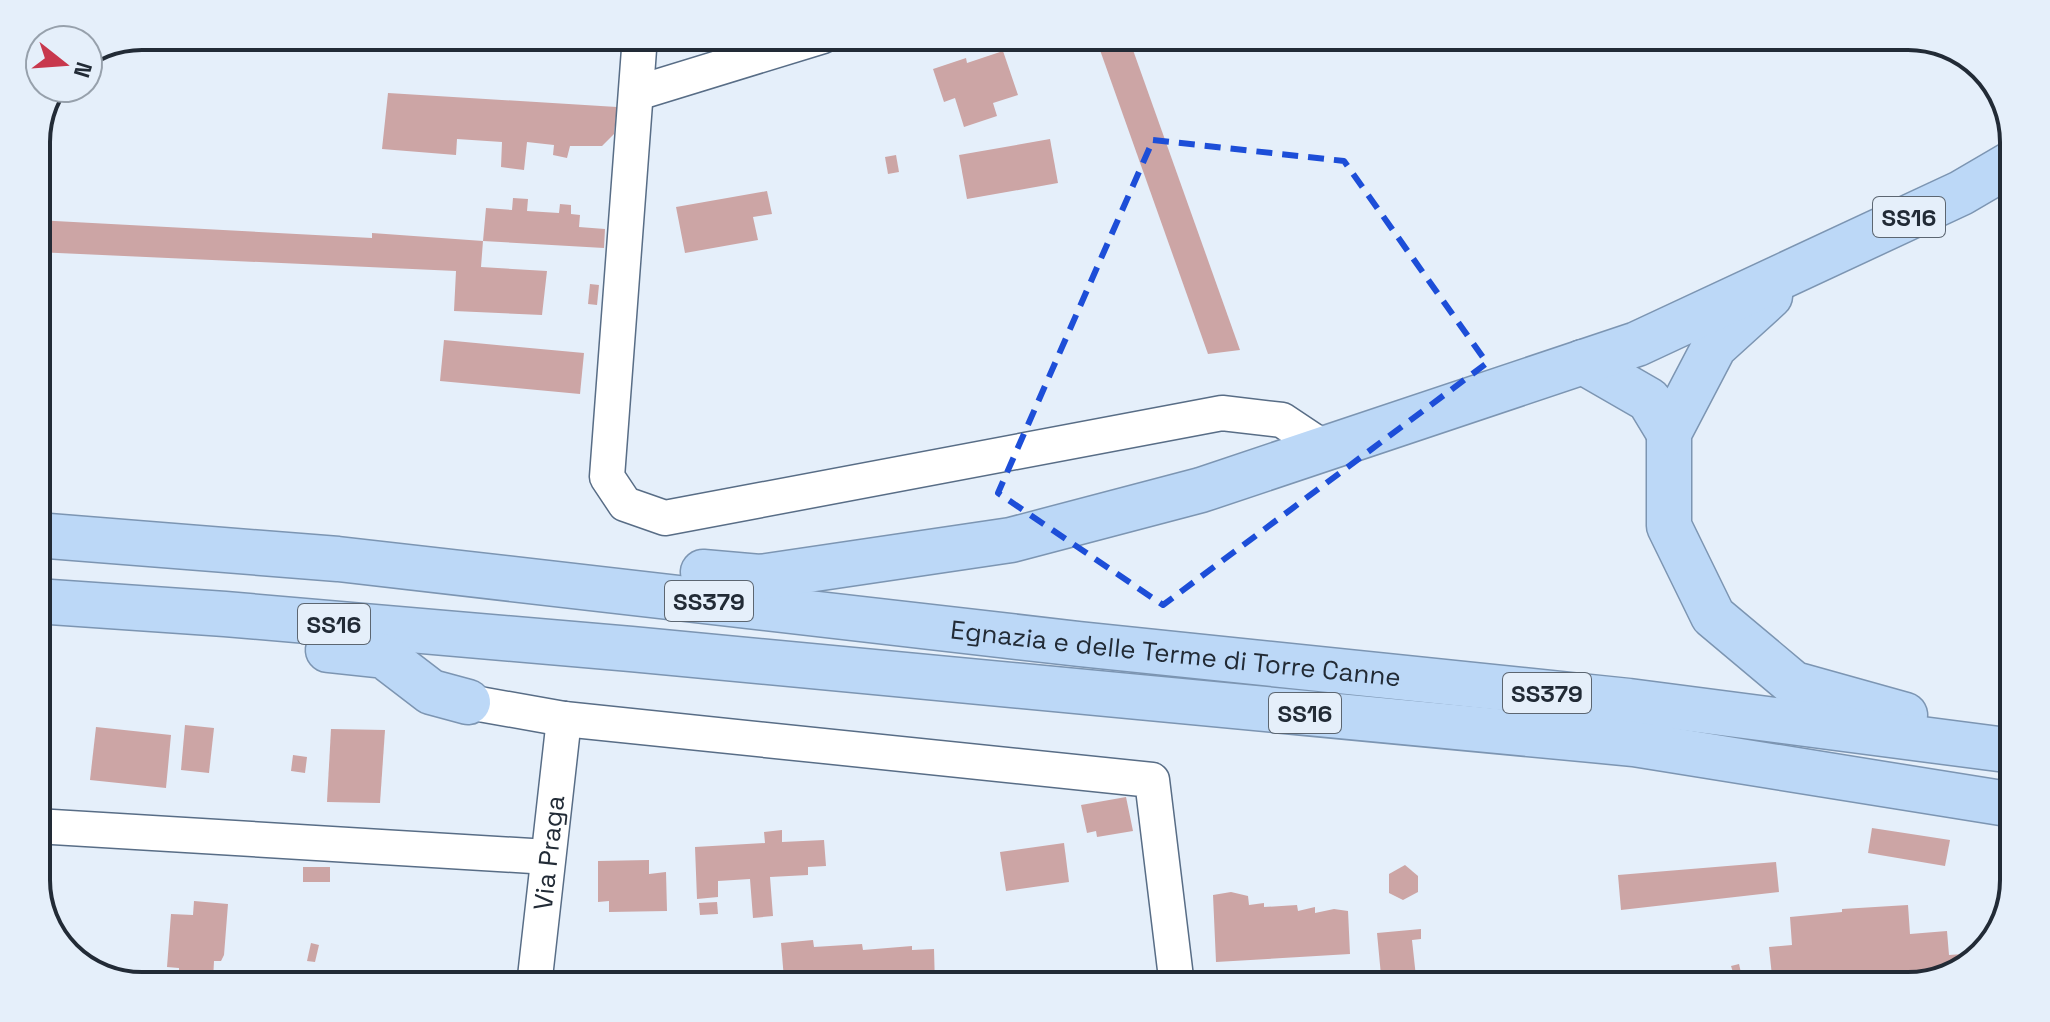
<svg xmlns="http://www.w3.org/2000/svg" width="2050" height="1022" font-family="'Space Grotesk',sans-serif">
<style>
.building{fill:#cca5a5}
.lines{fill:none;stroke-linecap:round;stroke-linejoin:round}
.minor-casing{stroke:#586d86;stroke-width:37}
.trunk-casing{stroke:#7c95b2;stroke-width:47}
.minor{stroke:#fff;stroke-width:34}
.trunk{stroke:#bcd8f7;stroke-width:44}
.marked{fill:none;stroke:#1d4ed8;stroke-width:6;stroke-dasharray:16 10;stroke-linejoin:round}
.labels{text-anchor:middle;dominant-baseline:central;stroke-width:6;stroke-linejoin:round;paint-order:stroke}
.shield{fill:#e5effa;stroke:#5c6671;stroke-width:2}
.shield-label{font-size:24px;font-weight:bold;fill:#222b36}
.street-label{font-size:26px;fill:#222b36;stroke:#e5effa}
.rim{fill:none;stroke:#222b36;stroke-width:4}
</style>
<rect width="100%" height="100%" fill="#e5effa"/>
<g class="building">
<polygon points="1095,36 1128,36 1240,350 1208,354"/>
<polygon points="1003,51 1018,95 993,103 997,116 964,127 955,98 944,102 933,69 966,58 967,63"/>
<polygon points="388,93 617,107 614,134 602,146 570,146 567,158 553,155 554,145 527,142 524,170 501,167 502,142 457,139 456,155 382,149"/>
<polygon points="1050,139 1058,183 967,199 959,155"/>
<polygon points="896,155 899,172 888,174 885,157"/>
<polygon points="767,191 772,214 753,217 758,240 685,253 676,207"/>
<polygon points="513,198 528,199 527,211 559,213 560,204 571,205 571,214 580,215 579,227 605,229 604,248 483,241 486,208 512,210"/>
<polygon points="36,220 372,238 372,233 483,241 481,267 547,271 542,315 454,311 456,271 36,252"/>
<polygon points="590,284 599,285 597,305 588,304"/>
<polygon points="444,340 584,353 580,394 440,381"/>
<polygon points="185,725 214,728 209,773 181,770"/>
<polygon points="96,727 171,735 166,788 90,780"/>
<polygon points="331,729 385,730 380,803 327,802"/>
<polygon points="293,755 307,757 305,773 291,771"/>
<polygon points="1126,797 1133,831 1097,837 1096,831 1087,833 1081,805"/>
<polygon points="1872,828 1950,840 1945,866 1868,853"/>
<polygon points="782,830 782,842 824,840 826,866 808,867 808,875 770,877 773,916 753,918 750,879 718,881 718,897 697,899 695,847 765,843 764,832"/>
<polygon points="1064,843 1069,882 1006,891 1000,852"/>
<polygon points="649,860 649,874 666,872 667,911 609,912 609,901 598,902 598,861"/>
<polygon points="1776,862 1779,892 1621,910 1618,875"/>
<polygon points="1405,865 1418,876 1418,892 1403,900 1389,893 1389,874"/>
<rect x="303" y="867" width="27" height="15"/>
<polygon points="1231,892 1248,896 1249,905 1264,903 1264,907 1297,905 1298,911 1315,907 1315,913 1334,909 1348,911 1350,954 1216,962 1213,895"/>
<polygon points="194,901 228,904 224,955 221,961 214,961 213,980 179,978 179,968 167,967 171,914 193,915"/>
<polygon points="717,902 718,914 700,915 699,903"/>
<polygon points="1908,905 1910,934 1947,931 1949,955 1977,953 1976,947 1986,946 1966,968 1908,986 1773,986 1769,947 1792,945 1790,917 1842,912 1842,909"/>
<polygon points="1421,929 1421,939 1412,940 1417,986 1382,986 1377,933"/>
<polygon points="813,940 814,947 862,944 863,950 912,946 912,950 934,949 935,986 802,986 802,979 784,979 781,943"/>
<polygon points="311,943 319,945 315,962 307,961"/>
<polygon points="1739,964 1742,977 1735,979 1731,966"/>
</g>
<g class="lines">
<defs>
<g id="minor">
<polyline points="640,36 607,477 625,504 665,518 1222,413 1282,420 1324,448"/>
<polyline points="637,93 823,36"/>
<polyline points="468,702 564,719 1152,780 1177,986"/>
<polyline points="36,826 548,857"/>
<path id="s1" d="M534 986 564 719"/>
</g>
<g id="trunk">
<polyline points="1770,296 1714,347 1669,433 1669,526 1713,616 1794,684 1905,715"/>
<polyline points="1583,362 1649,400 1669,433"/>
<path id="s2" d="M36 535 338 559 1079 644 1629 701 2014 751"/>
<polyline points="703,572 760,577 1011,540 1201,490 1637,344 1961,193 2014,162"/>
<polyline points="36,601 225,614 631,649 1634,744 2014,805"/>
<polyline points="328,650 384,656 431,692 468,702"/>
</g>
</defs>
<use href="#minor" class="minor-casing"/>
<use href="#trunk" class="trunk-casing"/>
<use href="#minor" class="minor"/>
<use href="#trunk" class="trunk"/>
</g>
<path class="marked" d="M1153 140 1344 161 1487 363 1163 605 998 493Z"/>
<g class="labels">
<g class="shield">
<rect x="1873" y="197" width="72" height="40" rx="6"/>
<rect x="665" y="581" width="88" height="40" rx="6"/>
<rect x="298" y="604" width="72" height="40" rx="6"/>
<rect x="1503" y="673" width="88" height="40" rx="6"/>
<rect x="1269" y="693" width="72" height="40" rx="6"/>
</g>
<g class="shield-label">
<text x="1909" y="217">SS16</text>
<text x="709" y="601">SS379</text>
<text x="334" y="624">SS16</text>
<text x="1547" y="693">SS379</text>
<text x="1305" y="713">SS16</text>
</g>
<g class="street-label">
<text stroke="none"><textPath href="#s2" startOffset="1146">Egnazia e delle Terme di Torre Canne</textPath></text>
<text stroke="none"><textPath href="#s1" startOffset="134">Via Praga</textPath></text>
</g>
</g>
<path d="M0 0H2050V1022H0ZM142 50H1908A92 92 0 0 1 2000 142V880A92 92 0 0 1 1908 972H142A92 92 0 0 1 50 880V142A92 92 0 0 1 142 50Z" fill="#e5effa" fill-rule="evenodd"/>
<path class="rim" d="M142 50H1908A92 92 0 0 1 2000 142V880A92 92 0 0 1 1908 972H142A92 92 0 0 1 50 880V142A92 92 0 0 1 142 50Z"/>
<g transform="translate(64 64) rotate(107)"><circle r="38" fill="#e5effa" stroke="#97a1ac" stroke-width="2"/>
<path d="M0-6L14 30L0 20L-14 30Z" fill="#c8384d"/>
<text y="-12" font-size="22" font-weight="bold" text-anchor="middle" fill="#222b36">N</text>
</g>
</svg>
